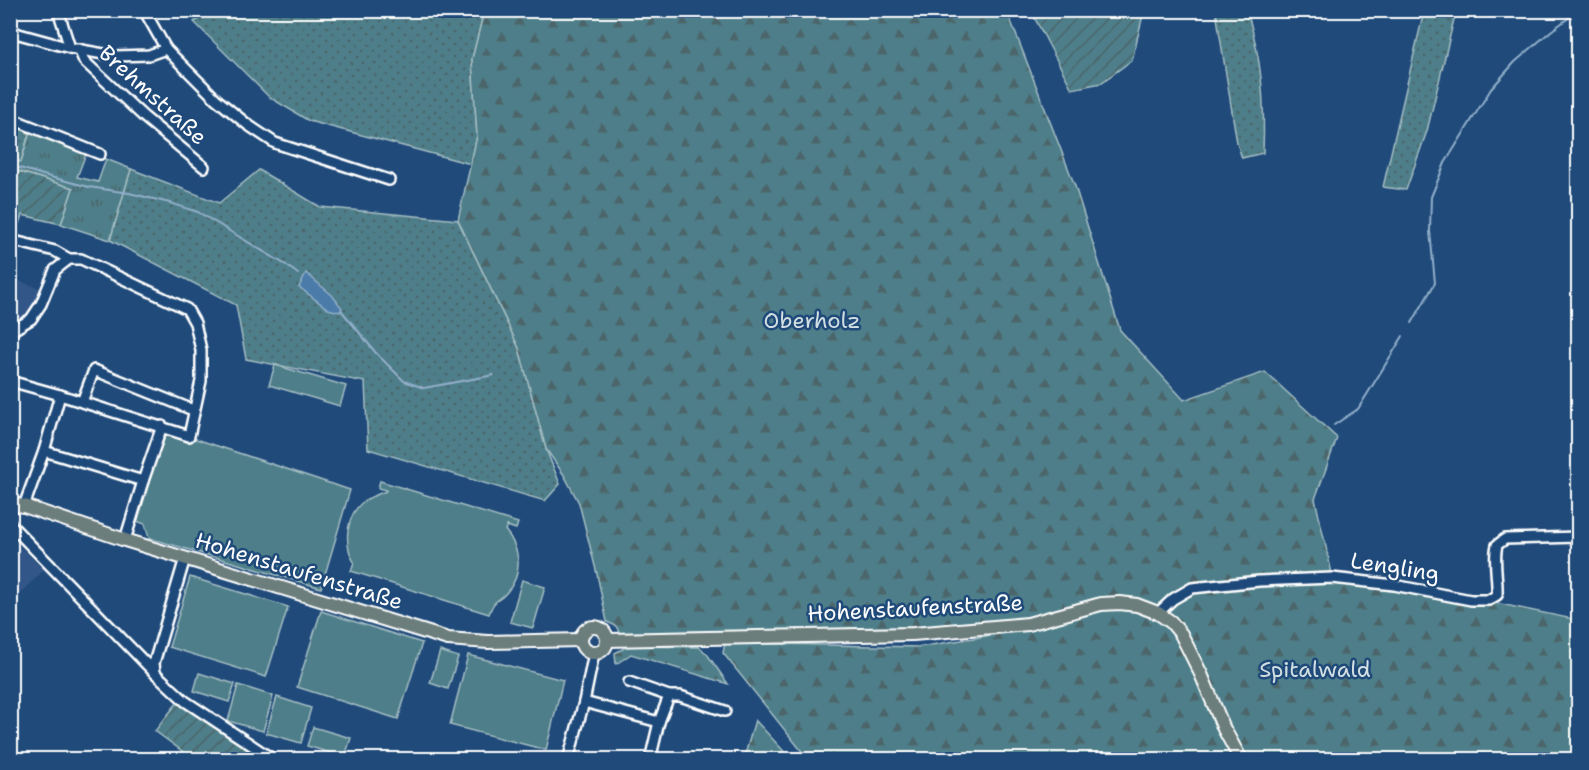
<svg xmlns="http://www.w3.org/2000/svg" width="1589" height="770" font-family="'Shantell Sans',sans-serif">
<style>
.built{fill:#325787}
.grass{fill:url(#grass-dots);stroke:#a6bec4;stroke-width:1.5}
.forest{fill:url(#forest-firs);stroke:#a6bec4;stroke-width:1.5}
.park{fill:url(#park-tufts);stroke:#a6bec4;stroke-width:1.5}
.garden{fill:url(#garden-furrows);stroke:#a6bec4;stroke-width:1.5}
.pitch{fill:#4d7e89;stroke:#a6bec4;stroke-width:1.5}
.water{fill:#4b7ca9;stroke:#93b0cb;stroke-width:1.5}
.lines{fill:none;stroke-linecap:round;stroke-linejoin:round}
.stream{stroke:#93b0cb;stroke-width:2}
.minor-casing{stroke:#fff;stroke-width:14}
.major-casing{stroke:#fff;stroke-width:16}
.minor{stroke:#1f4a7a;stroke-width:9}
.major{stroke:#6c7e7c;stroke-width:12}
.labels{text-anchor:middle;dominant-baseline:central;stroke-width:5;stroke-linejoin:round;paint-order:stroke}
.street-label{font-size:22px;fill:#fff;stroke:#1f4a7a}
.park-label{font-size:22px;fill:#d2dfe2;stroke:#1f4a7a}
</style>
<defs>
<pattern id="grass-dots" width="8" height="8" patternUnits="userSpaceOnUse" patternTransform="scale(1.5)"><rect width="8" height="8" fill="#4d7e89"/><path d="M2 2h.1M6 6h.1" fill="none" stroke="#4c656a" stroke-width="1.8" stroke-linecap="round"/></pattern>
<pattern id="forest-firs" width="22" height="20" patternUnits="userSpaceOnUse" patternTransform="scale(1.5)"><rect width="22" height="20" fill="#4d7e89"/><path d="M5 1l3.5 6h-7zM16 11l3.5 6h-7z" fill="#4c656a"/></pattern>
<pattern id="park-tufts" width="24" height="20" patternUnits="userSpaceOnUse" patternTransform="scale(1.5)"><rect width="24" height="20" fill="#4d7e89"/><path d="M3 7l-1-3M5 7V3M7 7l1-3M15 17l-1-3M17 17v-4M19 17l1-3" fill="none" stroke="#4c656a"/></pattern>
<pattern id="garden-furrows" width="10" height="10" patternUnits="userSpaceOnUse" patternTransform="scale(1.5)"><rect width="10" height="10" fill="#4d7e89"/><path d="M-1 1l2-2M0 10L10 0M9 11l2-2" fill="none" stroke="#4c656a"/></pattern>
</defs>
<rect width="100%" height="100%" fill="#1f4a7a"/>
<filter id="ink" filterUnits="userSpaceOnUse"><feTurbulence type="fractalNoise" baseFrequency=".0167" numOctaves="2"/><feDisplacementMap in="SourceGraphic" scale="12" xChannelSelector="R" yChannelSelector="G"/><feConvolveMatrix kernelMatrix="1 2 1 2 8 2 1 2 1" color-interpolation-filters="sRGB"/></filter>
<g filter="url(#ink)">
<g class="built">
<polygon points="11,278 42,289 29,316 11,329"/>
<polygon points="10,537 44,570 11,602 10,602"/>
</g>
<g class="grass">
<polygon points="213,10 484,11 472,59 477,136 471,164 309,121 269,97 194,22"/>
<path d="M1216 11H1247C1262 60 1265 101 1263 153L1242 158 1237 143Z"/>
<polygon points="1424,11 1456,11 1427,131 1406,190 1383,187"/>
<polygon points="10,123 29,133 21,162 11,159"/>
<polygon points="131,169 219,203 259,170 320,207 458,220 519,348 546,449 560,484 545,501 368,449 365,382 246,359 236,305 110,240"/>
</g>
<g class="forest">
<polygon points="484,11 1007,11 1075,186 1120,330 1184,400 1265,372 1337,438 1315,499 1333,578 1399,583 1578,620 1578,759 808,759 723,653 725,643 919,647 1029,629 1103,607 1117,606 1138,610 1156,616 1161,610 1142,602 1122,599 1102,600 1017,623 908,631 620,634 616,626 607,622 597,574 579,503 564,475 546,449 519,348 458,220 477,136 472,59"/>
<polygon points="628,646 699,647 707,654 728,684 631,654 616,664 615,653"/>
<polygon points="755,720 791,759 744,758"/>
</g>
<polygon class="park" points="31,128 87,151 77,177 98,182 106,159 131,169 110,240 61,224 73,188 11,169 10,159 21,162"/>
<g class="garden">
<polygon points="1031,11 1144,11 1132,60 1101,83 1072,89"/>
<polygon points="10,169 73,188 61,224 22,215 16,232 11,231"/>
<polygon points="177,703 265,759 193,759 155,731"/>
</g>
<g class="pitch">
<polygon points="275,365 346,386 340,406 269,385"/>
<polygon points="163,428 350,490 321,588 149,538 145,524 134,520"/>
<path d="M380 481 518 523 516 529 507 526 505 530C520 548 524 573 507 592 498 603 494 598 489 614L351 571 354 562C343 543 346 515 364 501 371 496 379 494 386 491V490L378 488Z"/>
<polygon points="190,577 288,607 266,677 169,647"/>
<polygon points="522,580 545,587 533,628 510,622"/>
<polygon points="321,611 422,643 398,719 297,687"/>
<polygon points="440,651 458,657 448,689 430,683"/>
<polygon points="468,655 563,680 546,750 450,725"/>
<polygon points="199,673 235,684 229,702 194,691"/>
<polygon points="238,685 273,696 263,731 228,721"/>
<polygon points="277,697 311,708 301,743 266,733"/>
<polygon points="313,727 351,738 345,757 307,746"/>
</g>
<polygon class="water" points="306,273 332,295 342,308 340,312 328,309 299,287"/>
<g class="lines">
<g class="stream">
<polyline points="10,165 43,175 89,187 129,193 170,203 198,212 286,265 298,274"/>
<polyline points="341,310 376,353 404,381 424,388 494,375"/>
<polyline points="1412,323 1435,283 1430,231 1431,197 1445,163 1491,89 1515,62 1551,31 1578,11"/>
<polyline points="1334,425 1358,409 1403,336"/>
</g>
<defs>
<g id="minor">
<polyline points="58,10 70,48"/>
<polyline points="144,10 166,49 216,99 248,125 275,143 389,180"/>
<polyline points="10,30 19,34 70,48 115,56 149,55 166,49"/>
<polyline points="79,49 84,61 144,117 204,167"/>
<polyline points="10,118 100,154"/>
<polyline points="10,240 55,251 69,259 81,259 187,309 195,323 201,350 201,381 189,436 60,395 10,381"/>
<polyline points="10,335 13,330 31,319 41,304 55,270 69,259"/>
<polyline points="82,402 94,370 193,410"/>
<polyline points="44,451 143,481"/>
<polyline points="24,506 44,451 60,395"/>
<polyline points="10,524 155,673"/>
<polyline points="125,540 143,481 162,426"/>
<polyline points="185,558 154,663 155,673 185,701 274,760"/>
<path d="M1158 613 1173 599 1192 588 1259 581 1332 578 1394 585 1471 600H1489L1497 595C1498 578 1493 561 1497 545L1505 539 1578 537"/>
<polyline points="629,682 669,696 680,696 725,711"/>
<polyline points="584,702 659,722 669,696"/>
<polyline points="568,760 584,702 594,653"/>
<polyline points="650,760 659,722"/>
</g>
<g id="major">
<polyline points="10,504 24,506 125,540 448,639 488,642 581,640"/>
<circle cx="594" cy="640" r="13"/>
<polyline points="608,640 913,634 1028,624 1101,604 1120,603 1137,605 1158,613 1171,622 1181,634 1201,674 1224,729 1241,760"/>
</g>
</defs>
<use href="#minor" class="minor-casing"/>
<use href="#major" class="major-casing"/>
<use href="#minor" class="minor"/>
<use href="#major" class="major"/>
</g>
</g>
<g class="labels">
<g class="street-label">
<text transform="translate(153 95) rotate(42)">Brehmstraße</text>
<text transform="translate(1395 567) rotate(9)">Lengling</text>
<text transform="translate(299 571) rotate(17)">Hohenstaufenstraße</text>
<text transform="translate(915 608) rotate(-3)">Hohenstaufenstraße</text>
</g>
<g class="park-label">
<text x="812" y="320">Oberholz</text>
<text x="1315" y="669">Spitalwald</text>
</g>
</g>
<rect width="1589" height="770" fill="none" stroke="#1f4a7a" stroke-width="36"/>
<rect x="18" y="18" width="1553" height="734" fill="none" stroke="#fff" stroke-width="2" filter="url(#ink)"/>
</svg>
